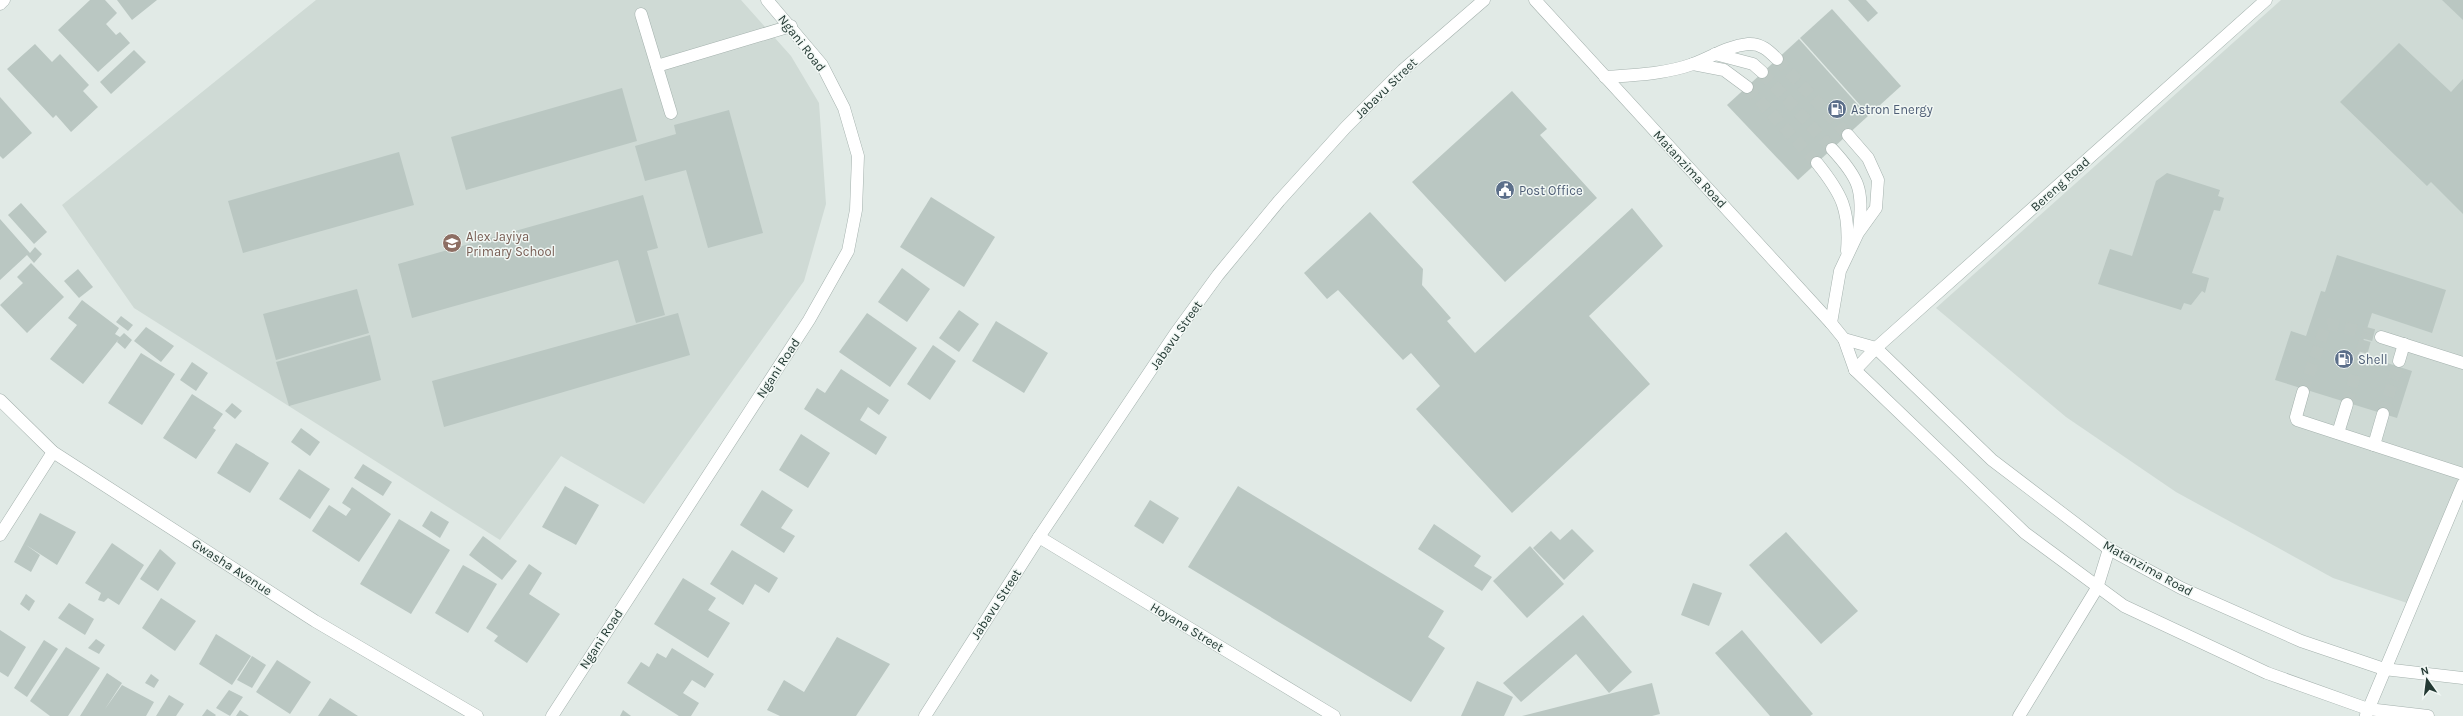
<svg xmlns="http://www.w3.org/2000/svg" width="2463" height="716" font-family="Karla,sans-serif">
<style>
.built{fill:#cfdad5}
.building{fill:#bac7c2}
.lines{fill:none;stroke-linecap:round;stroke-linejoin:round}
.minor-tunnel{stroke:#bbc7c2;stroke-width:12;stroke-dasharray:12 6;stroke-linecap:butt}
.minor-casing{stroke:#a4b1ad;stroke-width:13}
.minor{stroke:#fff;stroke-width:12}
.labels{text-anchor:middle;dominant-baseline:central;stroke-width:3;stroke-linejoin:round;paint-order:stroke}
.street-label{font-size:13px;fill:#233933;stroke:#f1f7f4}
.service-label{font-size:13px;fill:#4e5e75;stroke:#f1f7f4;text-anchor:start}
.education-label{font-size:13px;fill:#785e54;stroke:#f1f7f4;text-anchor:start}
</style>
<rect width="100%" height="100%" fill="#e1eae6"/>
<g class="built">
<polygon points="316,0 741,0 791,56 819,103 826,204 804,281 644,504 561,456 500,540 134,308 62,205"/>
<polygon points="2281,0 2463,0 2463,484 2410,604 2333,578 2176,492 2066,417 1936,308"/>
</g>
<g class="building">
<polygon points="90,0 105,0 117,13 106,24 116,35 120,32 130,43 98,72 58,30"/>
<polygon points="117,0 157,0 132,20"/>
<polygon points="1848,0 1866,0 1878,13 1868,22"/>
<polygon points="2442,0 2463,0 2463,20"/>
<polygon points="1832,9 1901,86 1869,115 1800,38"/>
<polygon points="1799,39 1868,116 1798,180 1727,105"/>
<polygon points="2399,43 2451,92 2463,79 2463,214 2431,182 2427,186 2340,102"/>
<polygon points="35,44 52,62 60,54 89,85 83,91 98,107 71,132 56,115 53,118 7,69"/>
<polygon points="134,50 146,62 111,94 100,82"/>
<polygon points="622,88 637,141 466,190 451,137"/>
<polygon points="1512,91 1547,129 1540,135 1597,198 1505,282 1412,182"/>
<polygon points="0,97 32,133 3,159 0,156"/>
<polygon points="729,110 763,233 708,248 686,170 645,181 635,146 676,134 674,125"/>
<polygon points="399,152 414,205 243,253 228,201"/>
<polygon points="2167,173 2220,190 2218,196 2224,198 2220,211 2214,210 2192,273 2209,278 2205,293 2202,291 2191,305 2184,303 2181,310 2098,284 2110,249 2132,256 2156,181"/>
<polygon points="643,195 658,248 647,251 665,315 636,323 618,260 412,318 398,264"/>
<polygon points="931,197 995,237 964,287 900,247"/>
<polygon points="21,203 47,232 34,244 8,215"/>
<polygon points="1632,208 1663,246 1589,316 1650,384 1512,513 1416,409 1440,386 1411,353 1403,360 1338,290 1327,299 1304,273 1370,212 1423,269 1422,285 1451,318 1447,321 1475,353"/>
<polygon points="0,219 30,253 35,247 42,254 34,263 27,255 0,280"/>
<polygon points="2337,255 2446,290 2432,333 2372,313 2359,354 2412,371 2397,418 2275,380 2291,331 2306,336 2321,291 2325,292"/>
<polygon points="31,263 64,297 27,333 0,305 23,283 17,277"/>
<polygon points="902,268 930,289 907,322 878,302"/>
<polygon points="78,269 93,287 79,298 64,281"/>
<polygon points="357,289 369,333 276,360 263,314"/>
<polygon points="82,300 119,328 115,334 120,337 124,333 132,340 125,349 117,342 119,339 83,384 50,359 77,325 68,318"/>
<polygon points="959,310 979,324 959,352 939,338"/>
<polygon points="678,313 690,355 444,427 432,381"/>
<polygon points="867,313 917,348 890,387 839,352"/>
<polygon points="121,316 133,325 128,331 116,322"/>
<polygon points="996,321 1048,353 1024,393 972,361"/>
<polygon points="146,327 174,346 161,362 134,341"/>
<polygon points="370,335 381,380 289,406 276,362"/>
<polygon points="933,345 956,361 930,400 907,384"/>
<polygon points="141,353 175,374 142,425 108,403"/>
<polygon points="192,362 208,373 196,391 180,380"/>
<polygon points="841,369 889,400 879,415 868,407 860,420 887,437 876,455 804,409 817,388 825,393"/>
<polygon points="192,394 223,414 213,428 216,430 196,459 163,438"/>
<polygon points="232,403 242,411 235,419 225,411"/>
<polygon points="301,428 320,442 310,456 291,442"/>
<polygon points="801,434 830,453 808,488 779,470"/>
<polygon points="236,443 269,463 250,493 217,473"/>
<polygon points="363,464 392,482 383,496 354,478"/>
<polygon points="299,469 330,489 310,519 279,499"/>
<polygon points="565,486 599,505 576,545 542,527"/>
<polygon points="1238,486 1444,611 1428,637 1445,648 1411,702 1188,567"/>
<polygon points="352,487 391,514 359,562 312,531 329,505 346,516 351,509 342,503"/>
<polygon points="762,490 793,510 781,528 795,536 784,553 740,525"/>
<polygon points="1150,500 1179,518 1163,544 1134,526"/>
<polygon points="431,511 449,522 440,538 422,526"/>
<polygon points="40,513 76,532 57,565 26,545 40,555 31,572 14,562"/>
<polygon points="399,519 450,550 411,614 360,584"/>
<polygon points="1434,524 1481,556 1474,566 1492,577 1482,591 1418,549"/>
<polygon points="1572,529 1594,551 1564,580 1533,548 1551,531 1560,540"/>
<polygon points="1786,532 1858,611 1821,644 1749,565"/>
<polygon points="483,536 517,561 502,580 469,555"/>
<polygon points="112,543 144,565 119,605 108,598 104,602 98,600 101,593 85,583"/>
<polygon points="1530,546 1564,584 1527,618 1493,581"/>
<polygon points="160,549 176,563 158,591 140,579"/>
<polygon points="732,550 778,578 769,593 755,584 743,605 710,584"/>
<polygon points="529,564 542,573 529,594 560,614 527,663 494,641 498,636 486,628"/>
<polygon points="463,565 497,584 468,633 435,613"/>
<polygon points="683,578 716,598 708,610 730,623 708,658 654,624"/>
<polygon points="1693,583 1722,593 1709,626 1681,615"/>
<polygon points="26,594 35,601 29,611 20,604"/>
<polygon points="161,598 196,621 175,651 142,628"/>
<polygon points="69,603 94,619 85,635 58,618"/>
<polygon points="1583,615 1632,672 1609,693 1576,654 1521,702 1503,683"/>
<polygon points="0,630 26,647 8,677 0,672"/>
<polygon points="1742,630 1813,714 1810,716 1770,716 1715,653"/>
<polygon points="216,634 251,656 232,685 199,664"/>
<polygon points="837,637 890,664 856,716 780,716 767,710 784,680 804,692"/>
<polygon points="96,639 105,645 99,654 88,648"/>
<polygon points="44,640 58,649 27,697 14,688"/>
<polygon points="66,647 100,668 68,716 50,716 30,701"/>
<polygon points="672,648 714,674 705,688 692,680 683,693 699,703 691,716 679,716 627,683 641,662 649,667 657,653 666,658"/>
<polygon points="252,656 266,665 252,688 237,680"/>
<polygon points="277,660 311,682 290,714 256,692"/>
<polygon points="107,673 122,683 105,709 122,685 154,702 146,716 80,716"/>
<polygon points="151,674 159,680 154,688 145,683"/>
<polygon points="1477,681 1513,697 1504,716 1461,716"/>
<polygon points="1652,683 1660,714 1652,716 1522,716"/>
<polygon points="229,690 243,697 230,716 216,708"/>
<polygon points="169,695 184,704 176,716 156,716"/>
<polygon points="330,698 358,716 318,716"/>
<polygon points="207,709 216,715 215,716 202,716"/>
<polygon points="240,710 249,716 236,716"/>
<polygon points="623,710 631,716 620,716"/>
</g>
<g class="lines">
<g class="minor-tunnel">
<polyline points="1777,59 1848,135"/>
<polyline points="1762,72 1832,149"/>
<polyline points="1747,87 1817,163"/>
<polyline points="2303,392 2326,325 2330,324 2381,337"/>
<polyline points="2347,404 2367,333"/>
<polyline points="2383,414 2399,361"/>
</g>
<defs>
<g id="minor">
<polyline points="1535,0 1831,323 1844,339 1855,370 2025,533 2124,606 2267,673 2368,709 2428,716"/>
<polyline points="0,4 4,0"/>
<polyline points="641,14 671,113"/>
<polyline points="1715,54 1753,64 1762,72"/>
<polyline points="1693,64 1724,70 1747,87"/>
<polyline points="657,66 791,26"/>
<path d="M1605 77C1635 75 1665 74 1693 64 1712 57 1727 46 1748 44 1761 43 1769 51 1777 59"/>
<path d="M1832 149C1859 178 1864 190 1859 230"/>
<path d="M1817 163C1842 194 1850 210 1847 251"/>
<polyline points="1831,323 1840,271 1858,233 1876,208 1878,180 1868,158 1848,135"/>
<polyline points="2381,337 2463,363"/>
<polyline points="1844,339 1876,348 1992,460 2109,549 2181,588 2301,641 2384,669 2463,678"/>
<polyline points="2399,361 2404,344"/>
<polyline points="1855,370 1876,348 2266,0"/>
<polyline points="2303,392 2296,417 2297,420 2463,474"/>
<polyline points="0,400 53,452 315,621 477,716"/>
<polyline points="2338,433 2347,404"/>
<polyline points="2374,445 2383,414"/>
<polyline points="0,535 53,452"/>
<polyline points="1039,537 1334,716"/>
<polyline points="2366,715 2463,484"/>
<polyline points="552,716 809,320 848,251 856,210 858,156 844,108 822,65 767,0"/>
<polyline points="925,716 1039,537 1175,334 1218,275 1279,201 1346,127 1403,70 1484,0"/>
<polyline points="2019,716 2097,588 2109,549"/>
</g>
</defs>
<use href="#minor" class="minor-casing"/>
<use href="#minor" class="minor"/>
</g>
<defs>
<symbol id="fuel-disc" viewBox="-11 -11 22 22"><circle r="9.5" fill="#5c6f8a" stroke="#f1f7f4"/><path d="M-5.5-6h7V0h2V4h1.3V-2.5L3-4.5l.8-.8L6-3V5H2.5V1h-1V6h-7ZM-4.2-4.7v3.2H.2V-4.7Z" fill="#fff"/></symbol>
<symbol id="civic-disc" viewBox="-11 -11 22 22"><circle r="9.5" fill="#5c6f8a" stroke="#f1f7f4"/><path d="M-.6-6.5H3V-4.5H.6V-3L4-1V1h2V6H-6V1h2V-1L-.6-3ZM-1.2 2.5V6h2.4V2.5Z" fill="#fff"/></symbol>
<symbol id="school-disc" viewBox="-11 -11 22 22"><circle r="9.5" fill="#8d6e63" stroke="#f1f7f4"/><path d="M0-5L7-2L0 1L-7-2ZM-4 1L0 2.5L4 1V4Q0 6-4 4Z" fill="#fff"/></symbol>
</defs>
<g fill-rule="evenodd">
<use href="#fuel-disc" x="1826" y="98" width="22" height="22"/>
<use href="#civic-disc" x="1494" y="179" width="22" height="22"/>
<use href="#school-disc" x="441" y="232" width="22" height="22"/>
<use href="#fuel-disc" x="2333" y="348" width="22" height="22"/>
</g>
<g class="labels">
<g class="street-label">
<text transform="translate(802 43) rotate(52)">Ngani Road</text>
<text transform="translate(1386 88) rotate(-44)">Jabavu Street</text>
<text transform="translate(1690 169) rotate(47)">Matanzima Road</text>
<text transform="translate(2060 184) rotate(-42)">Bereng Road</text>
<text transform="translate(1176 335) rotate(-55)">Jabavu Street</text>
<text transform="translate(778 368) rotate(-57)">Ngani Road</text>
<text transform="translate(232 567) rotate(33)">Gwasha Avenue</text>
<text transform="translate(2148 568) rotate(29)">Matanzima Road</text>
<text transform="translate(996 604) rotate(-57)">Jabavu Street</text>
<text transform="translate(1187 627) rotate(31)">Hoyana Street</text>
<text transform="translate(601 639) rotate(-57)">Ngani Road</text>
</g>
<g class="service-label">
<text x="1851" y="109">Astron Energy</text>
<text x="1519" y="190">Post Office</text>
<text x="2358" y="359">Shell</text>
</g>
<g class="education-label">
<text x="466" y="236">Alex Jayiya<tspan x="466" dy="15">Primary School</tspan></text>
</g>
</g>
<g transform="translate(2427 680) rotate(346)" stroke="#f1f7f4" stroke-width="3" paint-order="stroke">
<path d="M0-3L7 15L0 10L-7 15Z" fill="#233933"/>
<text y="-6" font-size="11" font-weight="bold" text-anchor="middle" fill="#233933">N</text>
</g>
</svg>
